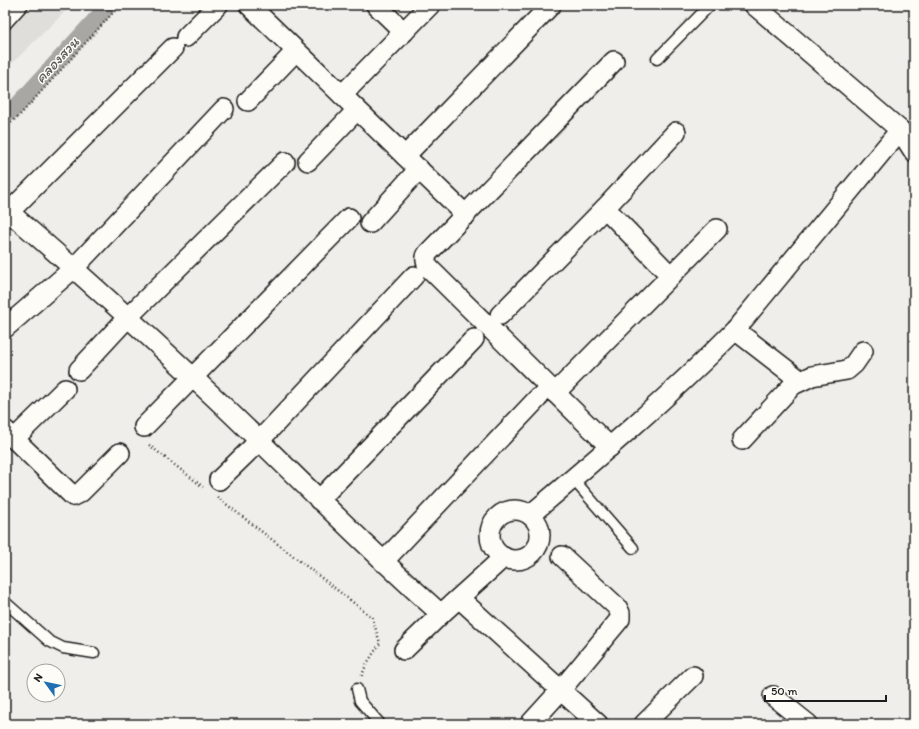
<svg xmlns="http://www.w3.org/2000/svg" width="919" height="729" font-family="Itim,'Playpen Sans Thai',sans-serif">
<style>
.built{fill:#e0deda}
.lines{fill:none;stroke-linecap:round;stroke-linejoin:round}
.canal{stroke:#a8a7a3;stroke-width:17}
.lane-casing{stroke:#1c1c1c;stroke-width:13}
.street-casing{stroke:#1c1c1c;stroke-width:22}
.path{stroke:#1c1c1c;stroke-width:2.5;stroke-dasharray:1 3;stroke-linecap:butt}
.lane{stroke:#fdfcf7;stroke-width:10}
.street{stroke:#fdfcf7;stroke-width:19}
.labels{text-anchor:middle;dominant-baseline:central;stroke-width:3;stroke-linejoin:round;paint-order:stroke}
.water-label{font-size:15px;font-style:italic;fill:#5b5b59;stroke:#fdfcf7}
</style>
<rect width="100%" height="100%" fill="#f0eeea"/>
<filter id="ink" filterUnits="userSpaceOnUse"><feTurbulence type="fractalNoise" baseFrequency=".025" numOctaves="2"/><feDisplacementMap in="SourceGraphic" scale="8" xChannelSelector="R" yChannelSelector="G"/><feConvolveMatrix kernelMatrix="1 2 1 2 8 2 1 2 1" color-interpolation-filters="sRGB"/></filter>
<g filter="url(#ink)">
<polygon class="built" points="5,5 72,5 5,70"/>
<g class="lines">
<polyline class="canal" points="5,116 17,106 109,5"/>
<defs>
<g id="lane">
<polyline points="5,5 15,13"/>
<polyline points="5,25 23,5"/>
<polyline points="657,59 710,5"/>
<polyline points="573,479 633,548"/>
<polyline points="5,602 49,641 63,648 94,653"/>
<polyline points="357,689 360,701 380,724"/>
</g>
<g id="street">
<polyline points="249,5 466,215"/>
<polyline points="376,5 404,32"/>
<polyline points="754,5 900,130 914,152"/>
<polyline points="186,37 218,5"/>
<polyline points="342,95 430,5"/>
<polyline points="248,101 296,51"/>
<polyline points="405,156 551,5"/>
<polyline points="308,161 357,110"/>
<polyline points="605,208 671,276"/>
<polyline points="9,212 173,48"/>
<path d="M5 216 9 212C79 272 148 335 216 399 291 470 363 545 441 614L504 557"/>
<polyline points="370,223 419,169"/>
<polyline points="500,315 605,208 676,132"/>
<polyline points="5,328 74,268 224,109"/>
<polyline points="735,330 801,381"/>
<polyline points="79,370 128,317 285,162"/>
<polyline points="555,393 717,229"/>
<polyline points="144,427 349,218"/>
<polyline points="5,430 73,496 81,492 120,453"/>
<polyline points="14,439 65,389"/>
<polyline points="742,440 793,385 812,376 847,370 854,364 863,351"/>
<path d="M610 447 429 268C426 263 424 258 428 253L614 61"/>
<polyline points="219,480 259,441 414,276"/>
<polyline points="319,500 474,339"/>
<circle cx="515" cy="535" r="25"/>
<path d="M530 515C600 456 671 395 735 330L900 130"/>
<polyline points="383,562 538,398"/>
<polyline points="459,598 598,724"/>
<polyline points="404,650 441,614"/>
<polyline points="773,696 808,724"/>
<polyline points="530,724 560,691 620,619 620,613 617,607 562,556"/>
<polyline points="644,724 693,676"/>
</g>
</defs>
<use href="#lane" class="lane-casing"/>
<use href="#street" class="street-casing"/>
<g class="path">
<polyline points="5,128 20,115 120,5"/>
<polyline points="149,445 203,487"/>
<polyline points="217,497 372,617 380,643 366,665 361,678"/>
</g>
<use href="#lane" class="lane"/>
<use href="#street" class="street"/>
</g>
</g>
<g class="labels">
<g class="water-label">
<text transform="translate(57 60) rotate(-47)">คลองสวน</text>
</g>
</g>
<rect width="919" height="729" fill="none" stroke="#fdfcf7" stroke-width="20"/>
<rect x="10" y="10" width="899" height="709" fill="none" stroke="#1c1c1c" stroke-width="1.5" filter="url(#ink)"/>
<g transform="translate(46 683) rotate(303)"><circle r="19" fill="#fdfcf7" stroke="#a3a29f"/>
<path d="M0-3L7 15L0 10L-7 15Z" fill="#1f6fb2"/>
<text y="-6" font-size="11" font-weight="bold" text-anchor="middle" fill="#1c1c1c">N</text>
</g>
<path d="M765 695v6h121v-6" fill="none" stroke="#1c1c1c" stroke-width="2"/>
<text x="771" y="695" font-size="12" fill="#1c1c1c" stroke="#fdfcf7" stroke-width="3" paint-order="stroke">50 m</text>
</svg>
